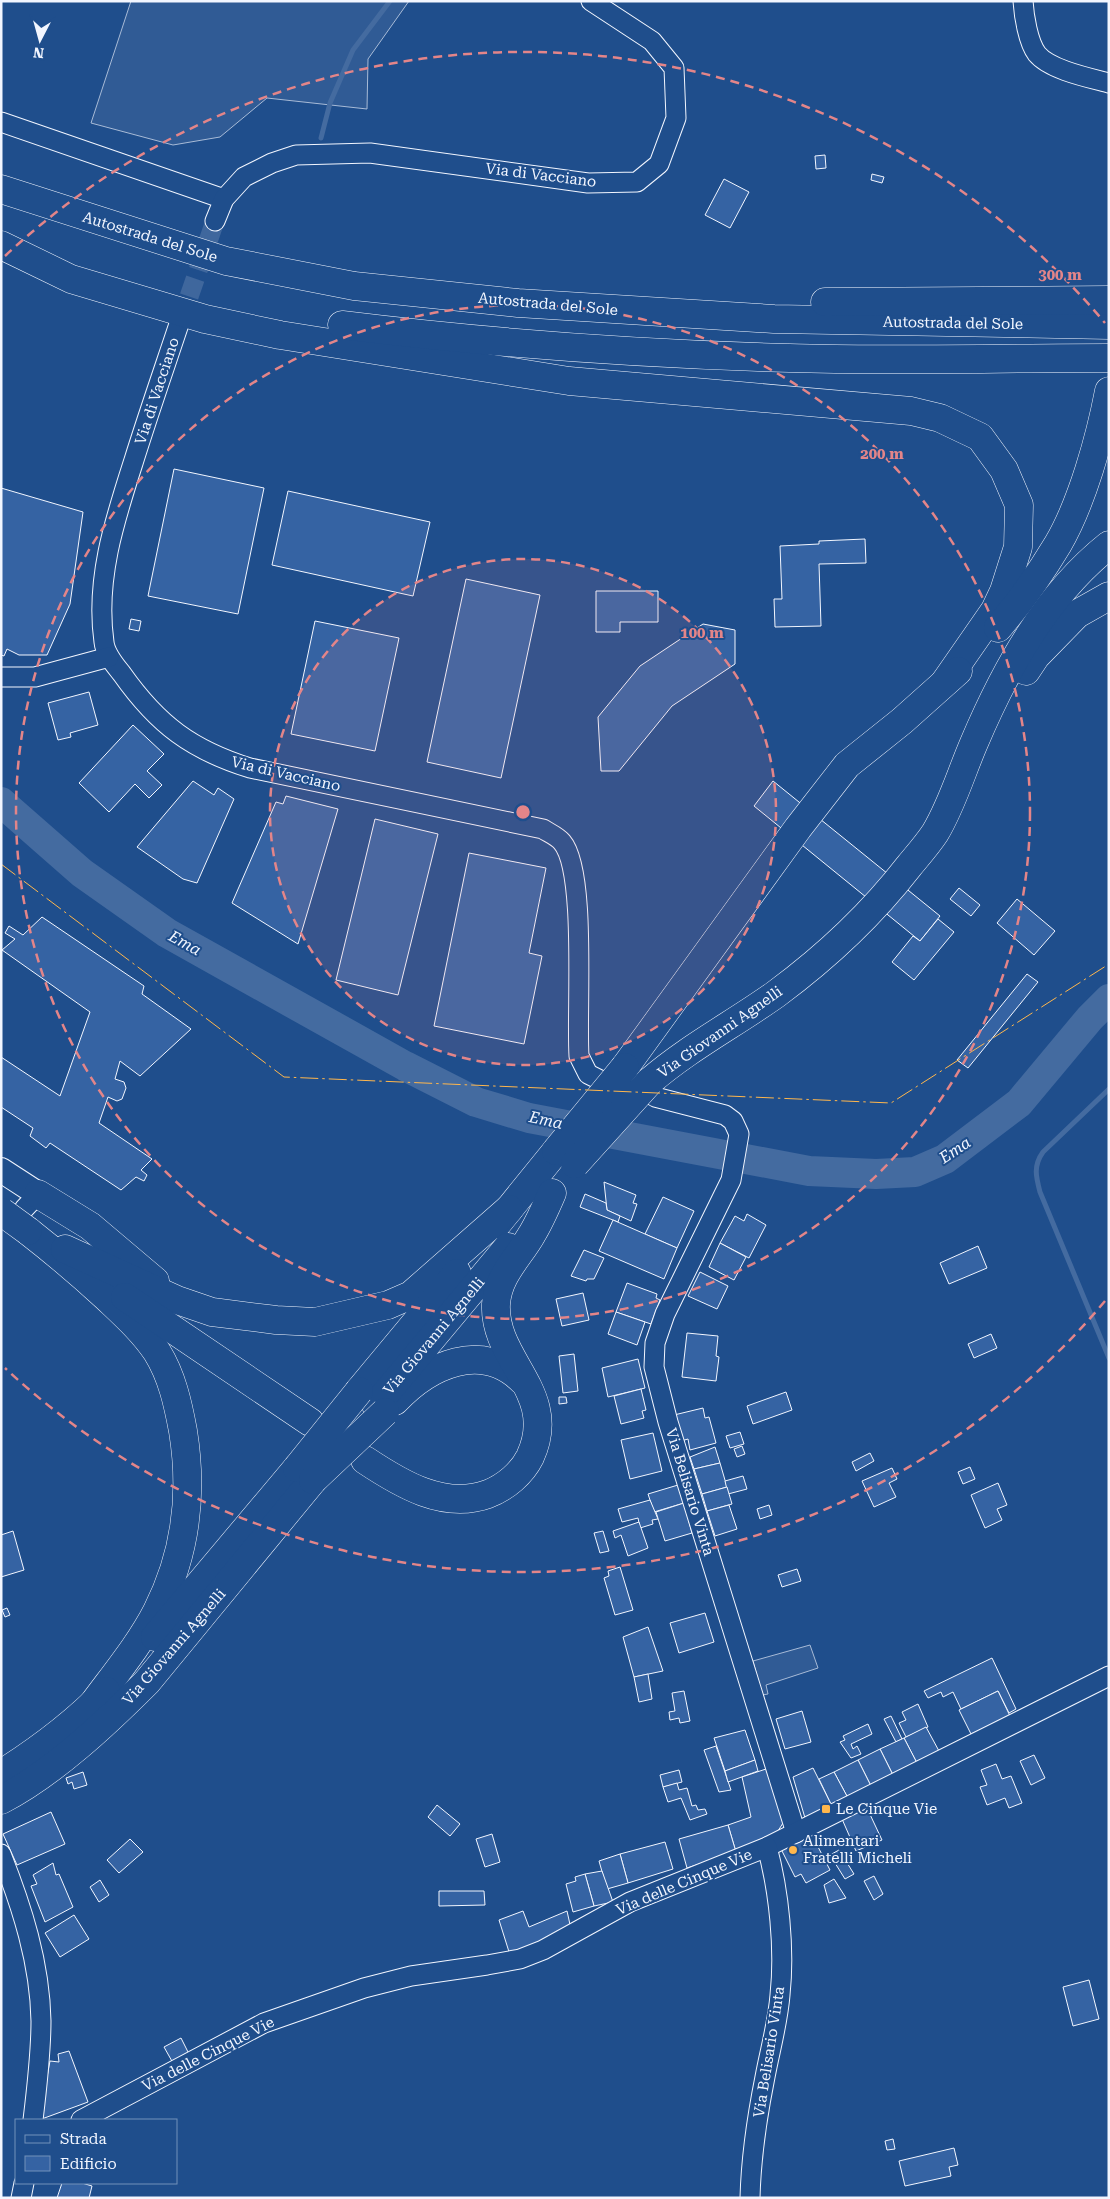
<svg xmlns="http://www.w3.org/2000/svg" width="1110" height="2199" font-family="'Roboto Serif',serif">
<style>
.built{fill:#305b95;stroke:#a8bbd7}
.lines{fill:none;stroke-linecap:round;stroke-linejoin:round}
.stream{stroke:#446ba0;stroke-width:5}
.river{stroke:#446ba0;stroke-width:30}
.building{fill:#3563a3;stroke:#f2f6ff}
.minor-tunnel{stroke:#3f679d;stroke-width:19;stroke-dasharray:19 9;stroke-linecap:butt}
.minor-casing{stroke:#f2f6ff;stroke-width:21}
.major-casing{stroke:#f2f6ff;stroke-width:26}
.highway-casing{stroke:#f2f6ff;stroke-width:29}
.minor{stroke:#1f4e8c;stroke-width:19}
.major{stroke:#1f4e8c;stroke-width:24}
.highway{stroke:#1f4e8c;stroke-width:28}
.highway-bridge-casing{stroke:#f2f6ff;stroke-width:29;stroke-linecap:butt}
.highway-bridge{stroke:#1f4e8c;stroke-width:28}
.power{stroke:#ffb74d;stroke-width:1;stroke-dasharray:18 4 2.5 4;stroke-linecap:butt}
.ring{fill:none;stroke:#e38589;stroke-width:2.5;stroke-dasharray:9 6}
.poi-dot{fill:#ffb74d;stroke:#1f4e8c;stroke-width:2}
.labels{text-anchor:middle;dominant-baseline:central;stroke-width:4;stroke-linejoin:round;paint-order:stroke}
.street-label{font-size:15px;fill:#f2f6ff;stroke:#1f4e8c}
.poi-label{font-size:15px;fill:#f2f6ff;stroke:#1f4e8c;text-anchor:start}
.water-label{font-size:16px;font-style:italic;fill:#f2f6ff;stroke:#1f4e8c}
.centre{fill:#e38589;stroke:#1f4e8c;stroke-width:2.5}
.ring-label{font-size:15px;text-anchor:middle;font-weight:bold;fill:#e38589;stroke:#1f4e8c;stroke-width:4;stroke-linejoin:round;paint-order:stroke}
</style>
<rect width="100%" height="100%" fill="#1f4e8c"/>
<g class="built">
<polygon points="131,1 409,1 368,59 367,109 267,98 220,137 173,145 91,123"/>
<polygon points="810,1645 818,1668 766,1685 768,1694 762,1695 753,1661"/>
</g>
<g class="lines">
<g class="stream">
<polyline points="321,138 330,103 353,50 390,1"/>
<path d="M1109 1089 1043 1152C1033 1166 1036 1177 1040 1192L1109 1358"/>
</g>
<polyline class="river" points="1,802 82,873 167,933 405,1066 476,1102 529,1118 809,1171 876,1174 915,1172 945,1159 1019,1103 1090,1018 1109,999"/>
</g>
<g class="building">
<polygon points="825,155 826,168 816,169 815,156"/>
<polygon points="872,174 884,177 882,183 871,180"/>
<polygon points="724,179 749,192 730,228 705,215"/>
<polygon points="174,469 264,488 238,614 148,596"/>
<polygon points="1,488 83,512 70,604 47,655 19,655 7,649 4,656 1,655"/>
<polygon points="288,491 430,522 413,596 272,565"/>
<polygon points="865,539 866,563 819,564 821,626 775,627 774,599 782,599 780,546 819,544 819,541"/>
<polygon points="466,579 540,595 501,778 427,762"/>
<polygon points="596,591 658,591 658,622 620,622 620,632 596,632"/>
<polygon points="131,619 141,621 139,631 129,629"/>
<polygon points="315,621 399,638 375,751 291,734"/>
<polygon points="703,624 735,630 735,664 672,706 619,771 601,771 598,717 640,666"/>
<polygon points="89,692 98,725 70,733 71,737 58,740 48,703"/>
<polygon points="133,725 164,754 147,771 162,785 149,798 135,784 109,812 79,783"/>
<polygon points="193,781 214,795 218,788 234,799 197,883 183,879 137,847"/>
<polygon points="773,781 940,916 920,941 754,806"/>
<polygon points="286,796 338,809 298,944 232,903 276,802 283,804"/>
<polygon points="375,819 438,834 398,995 336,980"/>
<polygon points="469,853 546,868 529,953 542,956 524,1044 434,1026"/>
<polygon points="959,888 980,905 971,916 950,899"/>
<polygon points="1017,899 1055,931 1034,955 997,923"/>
<polygon points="42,917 144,986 142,994 191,1029 140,1076 120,1061 115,1079 124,1082 126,1088 122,1099 117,1101 108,1097 99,1123 152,1159 141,1170 147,1175 144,1181 136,1177 121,1190 50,1143 46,1148 30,1136 33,1128 1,1107 1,1057 60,1096 90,1012 2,950 15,939 5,933 9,926 23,935"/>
<polygon points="938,919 954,932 914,980 892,962 913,936 920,941"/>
<polygon points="1027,974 1038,982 968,1068 957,1060"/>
<polygon points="604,1182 636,1195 633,1203 637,1204 631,1221 607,1210"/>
<polygon points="585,1194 606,1203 607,1210 620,1216 618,1222 580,1207"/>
<polygon points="663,1197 694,1211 677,1248 645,1234"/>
<polygon points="747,1214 766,1225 749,1258 720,1243 735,1216 744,1221"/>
<polygon points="613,1220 677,1248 664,1279 599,1251"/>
<polygon points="720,1243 746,1257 734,1280 709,1267"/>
<polygon points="978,1246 987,1268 949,1284 940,1263"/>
<polygon points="584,1250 604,1258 594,1279 587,1279 586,1281 571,1276"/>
<polygon points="700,1272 728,1286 717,1309 688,1296"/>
<polygon points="627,1283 657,1294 656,1298 660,1300 651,1324 616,1312"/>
<polygon points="583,1293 589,1320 562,1326 556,1299"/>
<polygon points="616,1312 645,1322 637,1345 608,1334"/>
<polygon points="687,1333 718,1336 716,1356 719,1357 716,1381 682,1377"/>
<polygon points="991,1334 997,1348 974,1358 968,1344"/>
<polygon points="574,1354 578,1391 563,1393 559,1356"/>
<polygon points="638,1359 645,1388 608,1397 602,1368"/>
<polygon points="641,1389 646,1410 642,1411 644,1418 621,1424 614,1396"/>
<polygon points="786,1392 792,1410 753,1424 747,1406"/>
<polygon points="559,1397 566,1397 567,1403 559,1404"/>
<polygon points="703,1408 705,1418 709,1417 716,1443 690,1450 688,1439 681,1441 674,1415"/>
<polygon points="740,1432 744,1444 730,1448 726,1436"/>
<polygon points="653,1433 662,1471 630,1479 621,1440"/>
<polygon points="742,1446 745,1454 737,1457 734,1449"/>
<polygon points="715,1447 720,1463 694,1469 690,1457"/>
<polygon points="870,1453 874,1461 856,1471 852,1462"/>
<polygon points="720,1463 727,1487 702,1494 694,1469"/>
<polygon points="970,1467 975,1479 963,1484 958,1472"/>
<polygon points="892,1468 897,1479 889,1483 896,1497 874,1507 862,1481"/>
<polygon points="743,1476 747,1489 728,1494 725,1481"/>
<polygon points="998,1483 1007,1505 997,1509 1002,1520 985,1528 971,1495"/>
<polygon points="678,1485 684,1503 654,1512 648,1494"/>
<polygon points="727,1487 732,1504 707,1511 702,1494"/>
<polygon points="650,1500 658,1519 652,1520 653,1524 640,1528 638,1518 622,1522 618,1509"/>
<polygon points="684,1503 692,1533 665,1541 656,1512"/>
<polygon points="729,1505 737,1529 715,1536 707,1511"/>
<polygon points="769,1505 772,1515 760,1519 757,1509"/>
<polygon points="639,1522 648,1548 628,1556 621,1535 615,1538 613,1531"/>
<polygon points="13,1531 24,1570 1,1577 1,1535"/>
<polygon points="603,1531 609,1551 600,1553 594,1533"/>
<polygon points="620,1567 633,1610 615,1615 604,1578 609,1576 608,1571"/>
<polygon points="797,1569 801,1581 782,1587 778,1575"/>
<polygon points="7,1608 10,1615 5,1617 2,1610"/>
<polygon points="705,1613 714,1642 679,1653 670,1623"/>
<polygon points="648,1627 663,1671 634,1677 623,1637"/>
<polygon points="992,1658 1016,1709 1009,1713 998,1691 961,1709 953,1692 943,1697 941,1692 928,1698 924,1691"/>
<polygon points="648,1674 652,1699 639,1702 634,1677"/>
<polygon points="684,1691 690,1721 680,1723 679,1718 670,1720 669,1712 675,1711 672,1693"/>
<polygon points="998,1691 1010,1716 971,1734 959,1710"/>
<polygon points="918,1704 928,1727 906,1737 899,1723 906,1720 902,1712"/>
<polygon points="802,1711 811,1742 785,1749 776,1719"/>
<polygon points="891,1716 902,1739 896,1742 884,1719"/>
<polygon points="868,1724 872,1734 851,1744 853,1749 857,1746 861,1754 851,1758 840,1742 845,1740 843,1736"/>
<polygon points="926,1727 939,1751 917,1763 904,1738"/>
<polygon points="745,1730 755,1760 725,1771 714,1738"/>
<polygon points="904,1738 917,1763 893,1775 880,1749"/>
<polygon points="716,1746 731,1790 719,1792 704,1750"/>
<polygon points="880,1749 893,1775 871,1786 858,1760"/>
<polygon points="1034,1755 1045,1778 1031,1785 1020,1761"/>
<polygon points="755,1760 758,1771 728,1782 725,1771"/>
<polygon points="858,1760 871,1786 848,1798 834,1772"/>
<polygon points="996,1764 1002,1779 1011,1776 1022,1803 1009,1808 1005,1798 987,1805 980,1787 987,1785 981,1770"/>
<polygon points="769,1768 783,1823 771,1842 736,1852 728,1825 751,1817 742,1777"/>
<polygon points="813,1768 832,1806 805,1818 793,1777"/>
<polygon points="679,1770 682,1782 663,1787 660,1775"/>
<polygon points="83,1772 87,1785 74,1789 72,1782 68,1784 66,1778"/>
<polygon points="834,1772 848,1798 832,1806 819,1779"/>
<polygon points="677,1783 679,1790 687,1788 692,1806 696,1805 698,1810 705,1809 707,1814 690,1820 681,1798 668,1802 663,1787"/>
<polygon points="437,1805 460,1824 450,1836 428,1817"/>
<polygon points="867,1808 882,1840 856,1851 842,1819"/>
<polygon points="51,1812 65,1844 17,1865 3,1834"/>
<polygon points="728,1825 736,1852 687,1868 679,1839"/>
<polygon points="492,1834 500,1862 485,1867 476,1839"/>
<polygon points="808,1835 813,1844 816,1843 830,1870 806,1883 801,1874 795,1877 781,1849"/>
<polygon points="130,1839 143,1852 119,1873 107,1860"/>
<polygon points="665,1842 673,1869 628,1883 620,1854"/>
<polygon points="839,1850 854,1874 845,1879 830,1855"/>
<polygon points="620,1854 628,1883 607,1889 599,1861"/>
<polygon points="53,1863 56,1875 59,1874 73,1907 45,1922 31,1886 37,1884 33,1875"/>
<polygon points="602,1871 613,1902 594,1906 585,1874"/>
<polygon points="585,1874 594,1906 573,1912 566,1884 576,1881 575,1877"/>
<polygon points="874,1876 883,1894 874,1900 864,1881"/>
<polygon points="834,1879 846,1898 829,1903 824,1885"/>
<polygon points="100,1880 109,1895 99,1902 90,1887"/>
<polygon points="439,1891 484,1891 485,1905 439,1906"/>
<polygon points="523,1911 529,1927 567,1911 571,1929 510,1955 499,1920"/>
<polygon points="74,1915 89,1939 60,1957 45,1933"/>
<polygon points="1089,1980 1099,2019 1073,2026 1063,1987"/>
<polygon points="181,2038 189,2054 173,2063 164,2047"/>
<polygon points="69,2051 88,2102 39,2120 50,2061 59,2062 58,2054"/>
<polygon points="893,2139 895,2149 887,2150 885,2141"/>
<polygon points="954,2148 958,2165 949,2167 951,2176 905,2186 899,2161"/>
<polygon points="62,2183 82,2183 92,2186 89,2198 57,2198"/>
</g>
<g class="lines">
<polyline class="minor-tunnel" points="180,323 215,221"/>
<defs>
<g id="minor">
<path d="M1023 1C1024 16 1028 42 1037 54 1050 70 1090 78 1109 83"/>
<polyline points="1,122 224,199"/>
<polyline points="215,221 224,199 244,177 272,163 296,155 370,153 588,183 637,182 659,164 676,118 674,68 652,41 591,1"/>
<path d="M179 324C164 369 148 415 134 460 115 519 95 579 104 642 105 654 115 665 122 674 158 725 192 750 250 768L543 829C549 833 557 836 562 842 587 871 576 1012 579 1056L588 1074 600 1080"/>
<polyline points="1,677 35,677 109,657"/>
<polyline points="655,1097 725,1115 733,1121 739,1134 731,1180 665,1314 655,1343 654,1367 668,1422 796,1833"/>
<polyline points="24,1209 38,1194"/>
<path d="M1 1854C22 1907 40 1963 41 2021 41 2054 37 2087 33 2120"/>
<polyline points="81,2120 264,2023 364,1988 411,1976 487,1965 520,1959 543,1950 630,1902 767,1847 1109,1676"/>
<polyline points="21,2198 24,2183"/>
<path d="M750 2198C751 2157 757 2117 765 2077 770 2050 778 2022 780 1995 785 1949 779 1891 767 1847"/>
</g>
<polyline id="major" points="1,1170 38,1194"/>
<g id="highway">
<polyline points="1,189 226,261 354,286 518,303 774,319 1109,325"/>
<polyline points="1,245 71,279 205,319 280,335 569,381 911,411 940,418 980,437 1004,470 1019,505 1018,547 1004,591 995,610 945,682"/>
<polyline points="825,302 1109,300"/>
<path d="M342 325C505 345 670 356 835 359 926 360 1017 358 1109 358"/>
<path d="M998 628C1020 602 1040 574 1058 544 1082 503 1100 438 1109 391"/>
<polyline points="1026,671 1036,656 1077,614 1109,596"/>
<polyline points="625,1067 798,828 847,765 902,721 958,671"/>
<path d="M649 1082C688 1048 734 1024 776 994 826 957 871 915 909 866 918 855 927 845 935 833 952 805 961 773 974 743 1005 670 1046 595 1109 545"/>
<polyline points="38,1194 90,1226 155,1281"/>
<polyline points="497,1224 556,1151"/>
<path d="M28 1231C55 1252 81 1274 106 1297 125 1315 143 1331 157 1352 172 1376 178 1404 183 1431 193 1493 186 1554 157 1611 140 1644 115 1674 93 1704"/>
<polyline points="65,1249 177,1300 212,1312 276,1320 315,1322 388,1305 411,1295 509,1209"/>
<polyline points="125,1297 310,1422"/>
<polyline points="359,1391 457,1273"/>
<path d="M395 1401C429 1365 482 1340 523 1381"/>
<polyline points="376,1405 508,1247"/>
<path d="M365 1460C401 1484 444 1510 488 1494 506 1487 522 1473 530 1457 560 1393 493 1361 496 1304 498 1275 519 1257 532 1234 540 1221 546 1207 552 1193"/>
<polyline points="155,1637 297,1468"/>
<path d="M1 1774C39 1750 75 1723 106 1691"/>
<path d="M1 1800C53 1773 106 1723 147 1682L313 1480"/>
</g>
</defs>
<use href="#minor" class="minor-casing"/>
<use href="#major" class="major-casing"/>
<use href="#highway" class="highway-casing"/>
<use href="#minor" class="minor"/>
<use href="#major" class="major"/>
<use href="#highway" class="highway"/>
<defs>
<g id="highway-bridge">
<polyline points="556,1151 625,1067"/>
<polyline points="575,1164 649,1082"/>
<polyline points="2,1212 28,1231"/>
<polyline points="297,1468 359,1391"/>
<polyline points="313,1480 385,1412"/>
</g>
</defs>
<use href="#highway-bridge" class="highway-bridge-casing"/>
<use href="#highway-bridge" class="highway-bridge"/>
<polyline class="power" points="1,864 284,1077 891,1103 1109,964"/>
</g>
<circle cx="523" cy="812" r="253" fill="#e38589" fill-opacity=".12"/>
<g class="ring">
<circle cx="523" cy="812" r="253"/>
<circle cx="523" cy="812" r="507"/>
<path d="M1105 1301A760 760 0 0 1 5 1368M5 256A760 760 0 0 1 1105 323"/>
</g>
<g class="poi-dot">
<rect x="821" y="1804" width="10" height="10" rx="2.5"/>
<circle cx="793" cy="1850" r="5"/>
</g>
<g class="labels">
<g class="street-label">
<text transform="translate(541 175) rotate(7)">Via di Vacciano</text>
<text transform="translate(150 237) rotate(17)">Autostrada del Sole</text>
<text transform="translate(548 304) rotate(5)">Autostrada del Sole</text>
<text transform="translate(953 323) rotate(1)">Autostrada del Sole</text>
<text transform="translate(157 391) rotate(-72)">Via di Vacciano</text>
<text transform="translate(286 774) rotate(13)">Via di Vacciano</text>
<text transform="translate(720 1032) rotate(-35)">Via Giovanni Agnelli</text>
<text transform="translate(434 1336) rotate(-50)">Via Giovanni Agnelli</text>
<text transform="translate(690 1492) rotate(73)">Via Belisario Vinta</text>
<text transform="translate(174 1647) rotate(-49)">Via Giovanni Agnelli</text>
<text transform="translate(684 1882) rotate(-23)">Via delle Cinque Vie</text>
<text transform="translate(769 2052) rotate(-81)">Via Belisario Vinta</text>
<text transform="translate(208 2054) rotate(-27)">Via delle Cinque Vie</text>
</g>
<g class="poi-label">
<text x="836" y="1809">Le Cinque Vie</text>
<text x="803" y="1841">Alimentari<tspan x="803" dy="17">Fratelli Micheli</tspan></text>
</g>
<g class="water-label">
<text transform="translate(185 943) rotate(29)">Ema</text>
<text transform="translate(546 1120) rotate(12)">Ema</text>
<text transform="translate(955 1150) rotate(-34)">Ema</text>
</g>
</g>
<circle cx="523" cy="812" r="8" class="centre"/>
<g class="ring-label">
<text x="1060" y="280">300 m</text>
<text x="882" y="459">200 m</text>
<text x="702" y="638">100 m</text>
</g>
<rect width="1110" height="2199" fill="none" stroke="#f2f6ff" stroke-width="5"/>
<rect x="15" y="2119" width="162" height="65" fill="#1f4e8c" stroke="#7391ba"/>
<rect x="25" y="2135" width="25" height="8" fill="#1f4e8c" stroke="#7391ba"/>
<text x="60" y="2144" font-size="15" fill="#f2f6ff">Strada</text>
<rect x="25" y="2156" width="25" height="15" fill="#3563a3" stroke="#7391ba"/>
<text x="60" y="2169" font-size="15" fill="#f2f6ff">Edificio</text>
<g transform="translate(40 40) rotate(186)" stroke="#1f4e8c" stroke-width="4" paint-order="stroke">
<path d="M0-4L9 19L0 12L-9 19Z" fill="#f2f6ff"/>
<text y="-8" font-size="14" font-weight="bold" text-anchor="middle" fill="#f2f6ff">N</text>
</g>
</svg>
